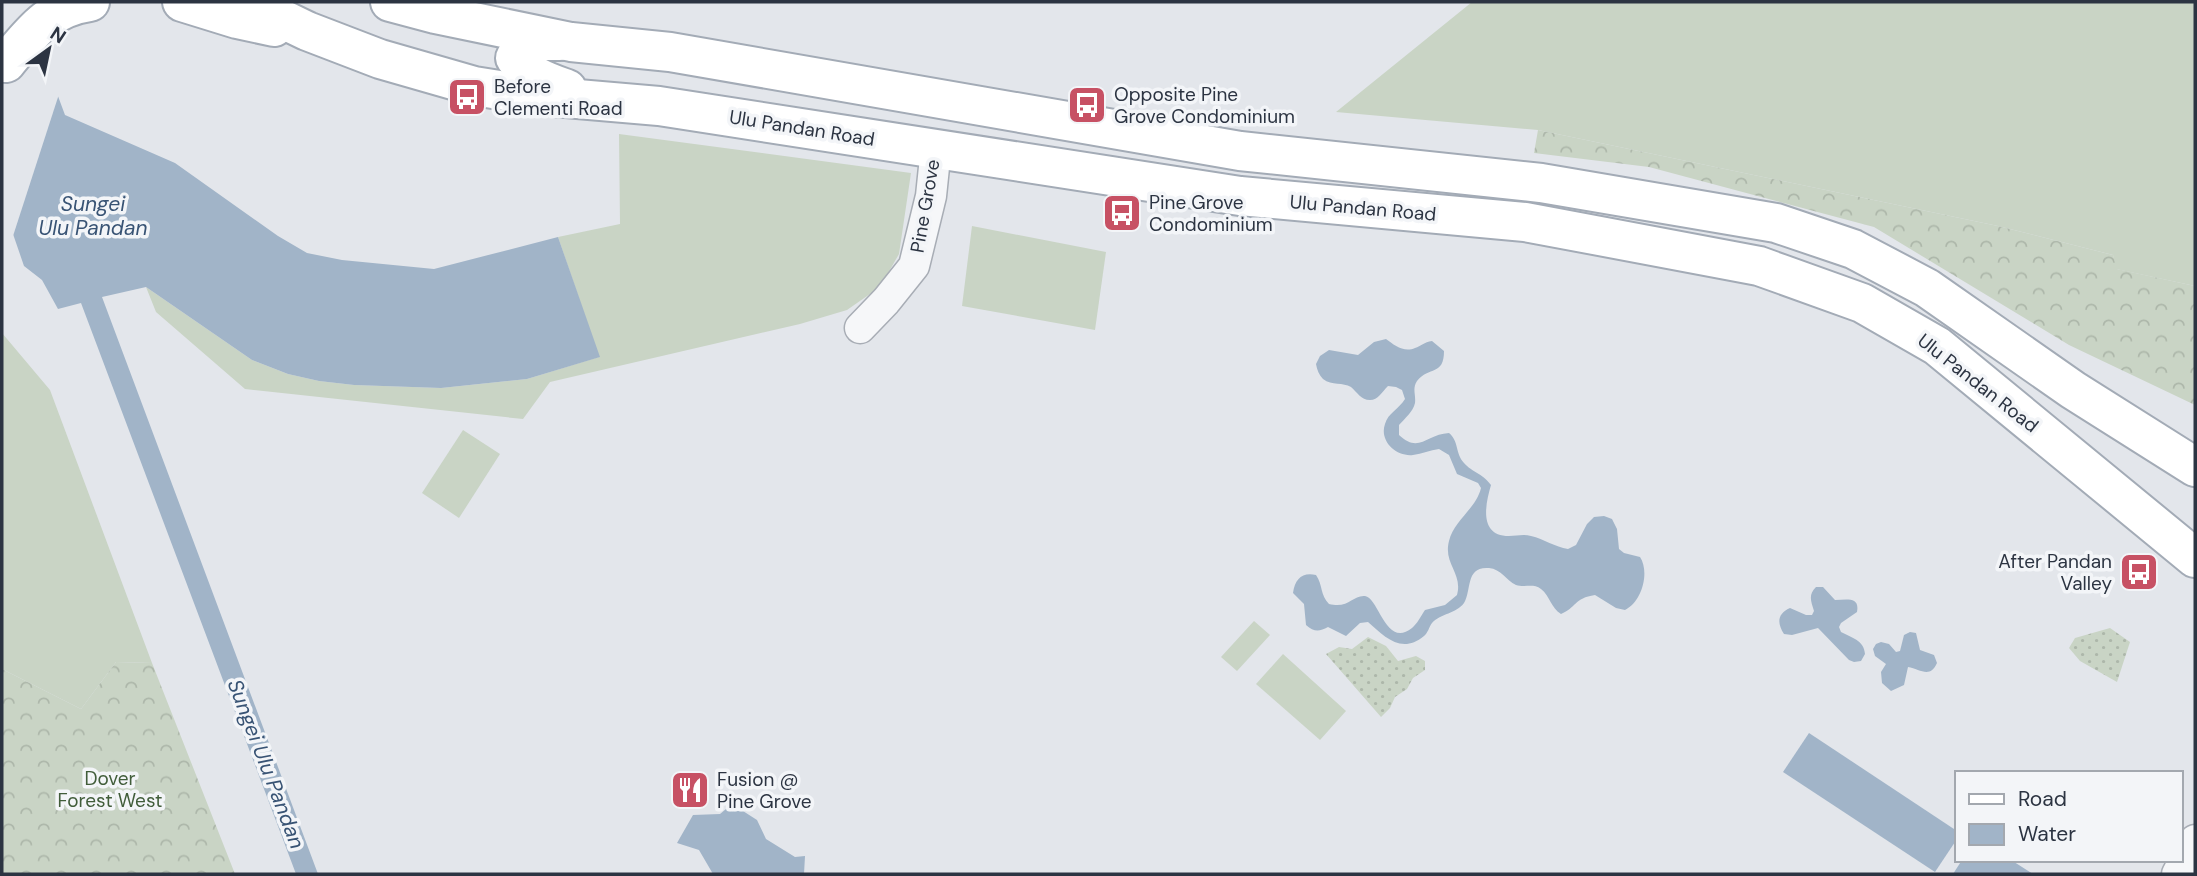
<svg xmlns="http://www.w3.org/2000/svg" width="2197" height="876" font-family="'DM Sans',sans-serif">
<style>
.grass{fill:#c9d4c5}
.forest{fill:url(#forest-crowns)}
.park{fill:url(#park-dots)}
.water{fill:#a1b4c8}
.pier{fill:#e3e6eb}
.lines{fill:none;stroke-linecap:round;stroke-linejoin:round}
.minor-casing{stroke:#a8adb5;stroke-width:33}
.major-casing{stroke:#a3abb6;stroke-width:42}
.minor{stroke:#f6f7f9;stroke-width:30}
.major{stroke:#fff;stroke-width:38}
.labels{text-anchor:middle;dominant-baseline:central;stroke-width:7;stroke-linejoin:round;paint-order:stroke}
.poi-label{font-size:19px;fill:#2c3442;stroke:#f3f5f8;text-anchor:start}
.street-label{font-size:19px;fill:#2c3442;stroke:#f3f5f8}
.park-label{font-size:19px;fill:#415d3a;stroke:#f3f5f8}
.water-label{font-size:21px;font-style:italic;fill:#385374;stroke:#f3f5f8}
</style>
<defs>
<pattern id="forest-crowns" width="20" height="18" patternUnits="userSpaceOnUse" patternTransform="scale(1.75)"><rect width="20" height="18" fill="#c9d4c5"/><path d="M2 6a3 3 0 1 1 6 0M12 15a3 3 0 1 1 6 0" fill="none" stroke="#adb7aa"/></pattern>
<pattern id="park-dots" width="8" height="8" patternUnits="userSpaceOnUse" patternTransform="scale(1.75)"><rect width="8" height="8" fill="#c9d4c5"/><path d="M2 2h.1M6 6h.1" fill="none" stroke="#adb7aa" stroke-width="1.8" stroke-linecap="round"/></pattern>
</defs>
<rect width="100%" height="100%" fill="#e3e6eb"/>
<g class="grass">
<polygon points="1472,2 2195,2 2195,286 2116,269 2113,255 1998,226 1538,130 1336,112"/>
<polygon points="619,134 911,173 899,254 880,287 847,310 800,324 550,382 523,419 245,389 156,312 146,287 252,360 288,374 319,381 354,385 441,388 527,379 599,357 558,237 620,224"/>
<polygon points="972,226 1106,252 1095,330 962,306"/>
<polygon points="2,333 50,390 152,663 116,662 81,709 2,669"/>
<polygon points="463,430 500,454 459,518 422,493"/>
<polygon points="1254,621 1270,635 1237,671 1221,657"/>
<polygon points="1283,654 1346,711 1320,740 1256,684"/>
</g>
<g class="forest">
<polygon points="1538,130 1998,226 2113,255 2117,269 2195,286 2195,405 2069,345 1874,227 1649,167 1534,153"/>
<polygon points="116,662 152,663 235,874 2,874 2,669 81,709"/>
</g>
<g class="park">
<polygon points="2110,628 2130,642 2117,682 2080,661 2069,648 2075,638"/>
<polygon points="1368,637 1386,646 1398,661 1416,656 1425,661 1425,670 1413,678 1407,689 1395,697 1390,708 1381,717 1326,654 1339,647 1352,649"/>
</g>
<g class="water">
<polygon points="2,2 23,2 65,115 175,163 278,236 307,253 342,260 434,269 558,237 600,357 527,379 441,388 354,385 319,381 288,374 252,360 146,287 102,297 318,874 296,874 81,303 58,309 42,280 24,266 2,202"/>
<path d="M1386 339C1394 345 1404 353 1415 348 1421 346 1424 342 1432 341L1444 351C1444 376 1429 366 1417 381 1412 389 1416 394 1415 403 1413 412 1405 418 1399 425V435C1419 454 1427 434 1449 433 1459 441 1455 453 1464 463 1473 473 1481 472 1491 485 1485 505 1479 536 1509 536 1517 536 1523 534 1531 536 1544 539 1555 547 1568 549L1576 545 1587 524 1594 517 1604 516 1612 519 1617 529 1619 549 1624 553 1640 557C1650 572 1642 602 1625 610L1616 608 1595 595C1574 598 1576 608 1561 614 1551 608 1550 596 1541 589 1533 583 1525 588 1516 585 1506 580 1501 569 1489 568 1465 566 1472 590 1464 603 1456 614 1441 613 1432 623 1429 627 1428 633 1424 636 1401 655 1384 636 1368 622L1360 623 1346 636 1328 627C1319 632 1314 632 1306 625L1304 604 1293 593C1295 579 1302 572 1316 575 1323 585 1320 595 1329 604 1349 609 1352 595 1365 596 1379 598 1386 649 1412 628 1417 624 1421 616 1425 610L1445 605 1457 595C1463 573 1443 564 1449 541 1454 520 1476 509 1481 488L1478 483 1457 474 1449 455 1439 449C1430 450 1422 454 1413 455 1396 457 1379 441 1385 424 1388 413 1399 409 1405 399L1402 390 1396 387 1388 386C1382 392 1378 400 1370 400 1361 400 1357 392 1351 387 1343 382 1332 386 1323 379 1319 375 1317 370 1316 364L1320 356 1329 350 1358 355 1374 342Z"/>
<path d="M1816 587H1823L1835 600C1846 600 1860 596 1857 612L1841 623 1839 627 1841 632C1852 638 1864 640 1865 654L1861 661 1854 662 1849 660 1818 628 1792 635 1784 634C1777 623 1777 614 1790 608L1806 615H1812L1814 611C1811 601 1808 595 1816 587Z"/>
<path d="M1910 632 1916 633 1920 650 1934 655 1937 663C1930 679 1920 669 1908 667L1904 685 1891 691 1882 683 1881 672 1886 664 1875 656 1873 649 1876 644 1881 642 1889 644 1896 652 1900 651 1904 635Z"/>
<polygon points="1809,733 1957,831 1957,839 1935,872 1783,772"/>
<polygon points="732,804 757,820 766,839 795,857 805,856 804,874 713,874 699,850 677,843 693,815 720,814"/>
<polygon points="1962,860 2011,860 2033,874 1953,874"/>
</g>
<polygon class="pier" points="2,2 27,2 60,91 13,236 7,228 2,213"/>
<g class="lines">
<defs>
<g id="minor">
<polyline points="860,328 886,301 914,266 931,196 936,148"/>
<polyline points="2177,874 2195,840"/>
</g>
<g id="major">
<polyline points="182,2 237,19 274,27"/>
<polyline points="247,2 307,31 380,59 474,86 531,95 659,106 1240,196 1525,222 1759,266 1862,303 1937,346 2195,558"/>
<polyline points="390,2 435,14 571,42 670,52 1240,151 1541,183 1776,223 1853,249 1927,288 2073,390 2195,467"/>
<path d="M560 41H536L523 45 515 58C528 76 548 82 567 89"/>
<path d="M6 63C31 33 48 8 90 2"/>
</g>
</defs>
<use href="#minor" class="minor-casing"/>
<use href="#major" class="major-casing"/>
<use href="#minor" class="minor"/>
<use href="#major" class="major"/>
</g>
<defs>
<symbol id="bus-square" viewBox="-11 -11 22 22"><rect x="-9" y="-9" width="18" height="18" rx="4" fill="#c75164" stroke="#f3f5f8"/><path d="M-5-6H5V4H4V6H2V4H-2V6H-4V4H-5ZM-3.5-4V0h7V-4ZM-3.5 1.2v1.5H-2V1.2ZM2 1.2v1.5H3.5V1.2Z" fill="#fff"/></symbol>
<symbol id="restaurant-square" viewBox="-11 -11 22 22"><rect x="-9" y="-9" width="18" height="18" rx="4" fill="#c75164" stroke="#f3f5f8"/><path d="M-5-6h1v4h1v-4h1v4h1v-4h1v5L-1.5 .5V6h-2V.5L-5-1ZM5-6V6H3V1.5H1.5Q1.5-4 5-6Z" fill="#fff"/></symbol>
</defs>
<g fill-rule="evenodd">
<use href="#bus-square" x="445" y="75" width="44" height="44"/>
<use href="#bus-square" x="1065" y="83" width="44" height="44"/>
<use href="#bus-square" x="1100" y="191" width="44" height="44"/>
<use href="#bus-square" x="2117" y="550" width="44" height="44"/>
<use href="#restaurant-square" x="668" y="768" width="44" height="44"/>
</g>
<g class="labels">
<g class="poi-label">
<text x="494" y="86">Before<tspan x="494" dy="22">Clementi Road</tspan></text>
<text x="1114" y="94">Opposite Pine<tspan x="1114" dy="22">Grove Condominium</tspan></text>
<text x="1149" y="202">Pine Grove<tspan x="1149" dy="22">Condominium</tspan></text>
<text x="2112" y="561" text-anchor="end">After Pandan<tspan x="2112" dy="22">Valley</tspan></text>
<text x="717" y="779">Fusion @<tspan x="717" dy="22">Pine Grove</tspan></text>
</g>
<g class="street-label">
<text transform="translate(802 128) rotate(9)">Ulu Pandan Road</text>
<text transform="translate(925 206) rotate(-80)">Pine Grove</text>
<text transform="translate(1363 208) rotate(5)">Ulu Pandan Road</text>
<text transform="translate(1978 383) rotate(38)">Ulu Pandan Road</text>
</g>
<g class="park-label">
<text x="110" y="778">Dover<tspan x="110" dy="22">Forest West</tspan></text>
</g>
<g class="water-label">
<text x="93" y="204">Sungei<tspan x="93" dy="24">Ulu Pandan</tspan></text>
<text transform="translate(266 764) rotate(69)">Sungei Ulu Pandan</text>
</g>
</g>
<rect width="2197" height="876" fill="none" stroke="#2c3442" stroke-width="7"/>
<rect x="1955" y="771" width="228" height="91" fill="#f3f5f8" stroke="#a3a8af" stroke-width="2"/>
<rect x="1969" y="794" width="35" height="10" fill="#ffffff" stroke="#a3a8af" stroke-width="2"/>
<text x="2018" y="806" font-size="21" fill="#2c3442">Road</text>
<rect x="1969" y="824" width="35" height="21" fill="#a1b4c8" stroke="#a3a8af" stroke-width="2"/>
<text x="2018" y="841" font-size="21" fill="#2c3442">Water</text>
<g transform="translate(49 49) rotate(33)" stroke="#f3f5f8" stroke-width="5" paint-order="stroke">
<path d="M0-5L12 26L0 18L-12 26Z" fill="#2c3442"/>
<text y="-10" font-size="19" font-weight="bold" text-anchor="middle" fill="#2c3442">N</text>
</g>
</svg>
